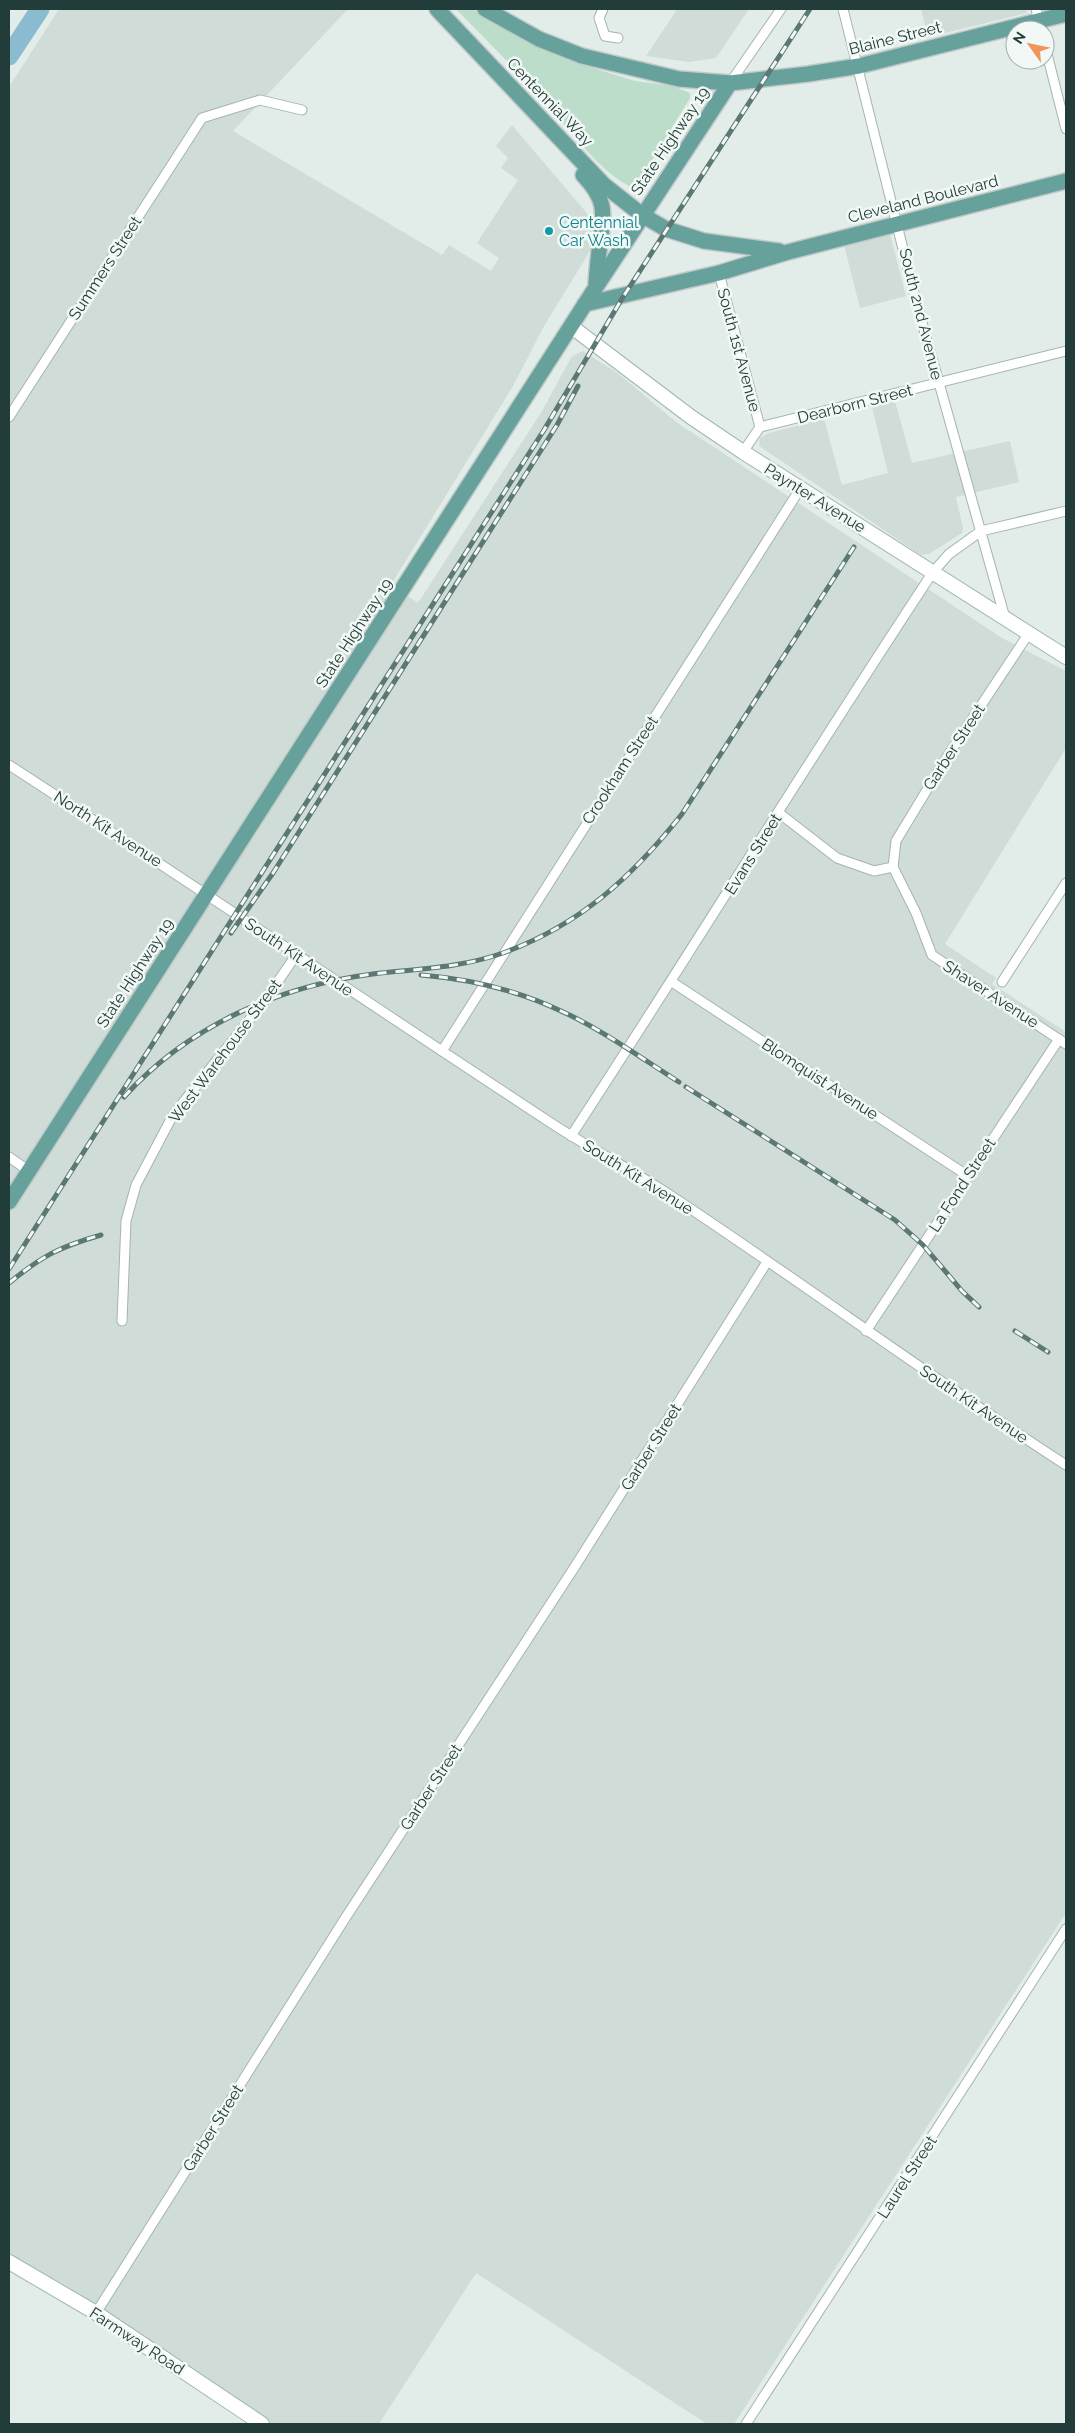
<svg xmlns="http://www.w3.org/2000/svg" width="1075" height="2433" font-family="Raleway,sans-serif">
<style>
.built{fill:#d0dcd8}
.green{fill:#bbddc9}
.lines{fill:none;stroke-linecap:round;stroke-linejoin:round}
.river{stroke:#8abbd1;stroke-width:19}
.street-casing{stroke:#a5b4b1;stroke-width:11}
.secondary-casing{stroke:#a0b8b3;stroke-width:16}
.primary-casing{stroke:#c1c9c8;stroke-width:18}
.street{stroke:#fff;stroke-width:9}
.secondary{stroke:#fff;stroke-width:14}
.primary{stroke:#66a19b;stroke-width:15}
.rail-casing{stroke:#5c7875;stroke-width:5}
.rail{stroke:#f2f8f6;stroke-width:3;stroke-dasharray:9;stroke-linecap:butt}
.culture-dot{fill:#0f9aa8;stroke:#f2f8f6;stroke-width:2}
.labels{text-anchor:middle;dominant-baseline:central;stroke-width:5;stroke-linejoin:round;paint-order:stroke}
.street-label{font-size:16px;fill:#223d39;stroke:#f2f8f6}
.culture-label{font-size:16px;fill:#0d838f;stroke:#f2f8f6;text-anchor:start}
</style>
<rect width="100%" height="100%" fill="#e2ece9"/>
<g class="built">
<polygon points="59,9 348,9 233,131 442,255 449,245 491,271 499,258 477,243 518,180 501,168 508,158 496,146 512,125 591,218 597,234 587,256 544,326 513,386 391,585 418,603 542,411 572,356 583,351 619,374 676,422 1002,638 1066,671 1066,748 945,944 996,978 992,984 1066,1032 1066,1913 734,2424 707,2424 476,2273 379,2424 267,2424 9,2255 9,87"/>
<polygon points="672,9 749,9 716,58 689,62 646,56 676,11"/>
<polygon points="921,9 1026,9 1027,13 928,37"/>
<polygon points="890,234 906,296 860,308 844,245"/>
<polygon points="895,401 912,463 1010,441 1019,482 956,497 963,528 962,533 929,554 921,555 759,446 760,438 769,433 824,419 842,485 888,473 872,407"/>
</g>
<path class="green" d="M456 9H472L540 47 596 69 635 81 673 86 690 93V98L635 188C604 179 564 122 542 98 514 68 485 38 456 9Z"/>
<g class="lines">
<polyline class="river" points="9,56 40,9"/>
<defs>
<g id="street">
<polyline points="603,9 599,18 605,36 618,38"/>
<polyline points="843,9 916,301 1005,618"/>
<polyline points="1036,9 1041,30"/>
<polyline points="1045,46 1066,129"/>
<polyline points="730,83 781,9"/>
<polyline points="719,273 760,427"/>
<polyline points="9,417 202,118 260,100 302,110"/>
<polyline points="743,452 760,427 1066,351"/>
<path d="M9 765C191 883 370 1004 551 1123 594 1151 640 1174 682 1203 811 1289 936 1381 1066 1465"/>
<polyline points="779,813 837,858 874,871 893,867"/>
<polyline points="893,867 896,841 945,760 1029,633"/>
<polyline points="893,867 916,913 932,955 1066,1044"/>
<polyline points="672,982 968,1176"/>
<polyline points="1002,982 1066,883"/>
<polyline points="442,1051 800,489"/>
<path d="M571 1136C693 949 810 758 933 572L949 554 981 531 1066 511"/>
<polyline points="9,1157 29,1171"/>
<polyline points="122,1321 126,1221 136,1185 173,1115 266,999 296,955"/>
<polyline points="866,1331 1059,1039"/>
<polyline points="96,2313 344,1920 574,1568 767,1262"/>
<polyline points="746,2424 1066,1929"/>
</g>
<g id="secondary">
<polyline points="572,327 691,417 743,452 1066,657"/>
<polyline points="9,2262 96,2313 262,2424"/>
</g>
<g id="primary">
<polyline points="437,9 604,185 642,215 666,229 704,241 779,251"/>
<polyline points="485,9 539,39 582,56 679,79 730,83 808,74 859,66 1066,14"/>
<path d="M583 175C607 200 604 212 600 244 598 257 597 270 596 283"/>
<polyline points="585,304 719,273 788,252 1066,181"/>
<polyline points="9,1202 596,287 730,83"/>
</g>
</defs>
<use href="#street" class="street-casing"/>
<use href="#secondary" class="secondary-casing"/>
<use href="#primary" class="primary-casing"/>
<use href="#street" class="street"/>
<use href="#secondary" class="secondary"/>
<use href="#primary" class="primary"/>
<defs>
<g id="rail">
<polyline points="231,933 273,873 557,425 578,386"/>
<path d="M421 975C469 979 517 990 561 1011 603 1030 641 1058 679 1082"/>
<polyline points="686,1087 895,1220 923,1245 962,1291 979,1307"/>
<path d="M124 1097C188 1026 279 986 373 974 417 969 460 968 503 953 580 925 632 877 682 814L854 547"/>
<polyline points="9,1269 544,430 623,297 810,9"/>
<path d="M9 1283C42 1256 59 1247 101 1235"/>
<polyline points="1015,1331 1048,1352"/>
</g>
</defs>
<use href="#rail" class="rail-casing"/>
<use href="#rail" class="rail"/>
</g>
<circle class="culture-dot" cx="549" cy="231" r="5"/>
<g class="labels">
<g class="street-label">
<text transform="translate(895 38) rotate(-14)">Blaine Street</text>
<text transform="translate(550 102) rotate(46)">Centennial Way</text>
<text transform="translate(670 141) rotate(-56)">State Highway 19</text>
<text transform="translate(923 199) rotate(-14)">Cleveland Boulevard</text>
<text transform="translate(105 268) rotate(-57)">Summers Street</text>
<text transform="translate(921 314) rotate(76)">South 2nd Avenue</text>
<text transform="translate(739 350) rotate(75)">South 1st Avenue</text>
<text transform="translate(855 404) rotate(-14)">Dearborn Street</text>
<text transform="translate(815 498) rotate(32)">Paynter Avenue</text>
<text transform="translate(354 633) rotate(-57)">State Highway 19</text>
<text transform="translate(954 747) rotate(-57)">Garber Street</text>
<text transform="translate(620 770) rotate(-57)">Crookham Street</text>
<text transform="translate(108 829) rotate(33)">North Kit Avenue</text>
<text transform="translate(753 854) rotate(-58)">Evans Street</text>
<text transform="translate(299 957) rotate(34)">South Kit Avenue</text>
<text transform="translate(135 973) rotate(-57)">State Highway 19</text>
<text transform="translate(991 994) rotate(33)">Shaver Avenue</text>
<text transform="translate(225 1051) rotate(-53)">West Warehouse Street</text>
<text transform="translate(820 1079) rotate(33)">Blomquist Avenue</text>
<text transform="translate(638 1177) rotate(32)">South Kit Avenue</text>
<text transform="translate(962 1185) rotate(-57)">La Fond Street</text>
<text transform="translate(974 1404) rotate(34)">South Kit Avenue</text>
<text transform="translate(651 1447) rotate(-58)">Garber Street</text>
<text transform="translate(431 1787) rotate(-57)">Garber Street</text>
<text transform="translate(213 2128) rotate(-58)">Garber Street</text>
<text transform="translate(907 2177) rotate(-57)">Laurel Street</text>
<text transform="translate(137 2341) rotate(33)">Farmway Road</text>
</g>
<g class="culture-label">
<text x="559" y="222">Centennial<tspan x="559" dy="18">Car Wash</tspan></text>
</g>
</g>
<rect width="1075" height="2433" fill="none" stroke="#223d39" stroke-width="20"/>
<g transform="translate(1030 45) rotate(303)"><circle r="24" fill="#f2f8f6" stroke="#9fadaa"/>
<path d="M0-4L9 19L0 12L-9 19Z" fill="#f1955b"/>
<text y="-8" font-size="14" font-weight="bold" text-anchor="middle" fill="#223d39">N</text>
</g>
</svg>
